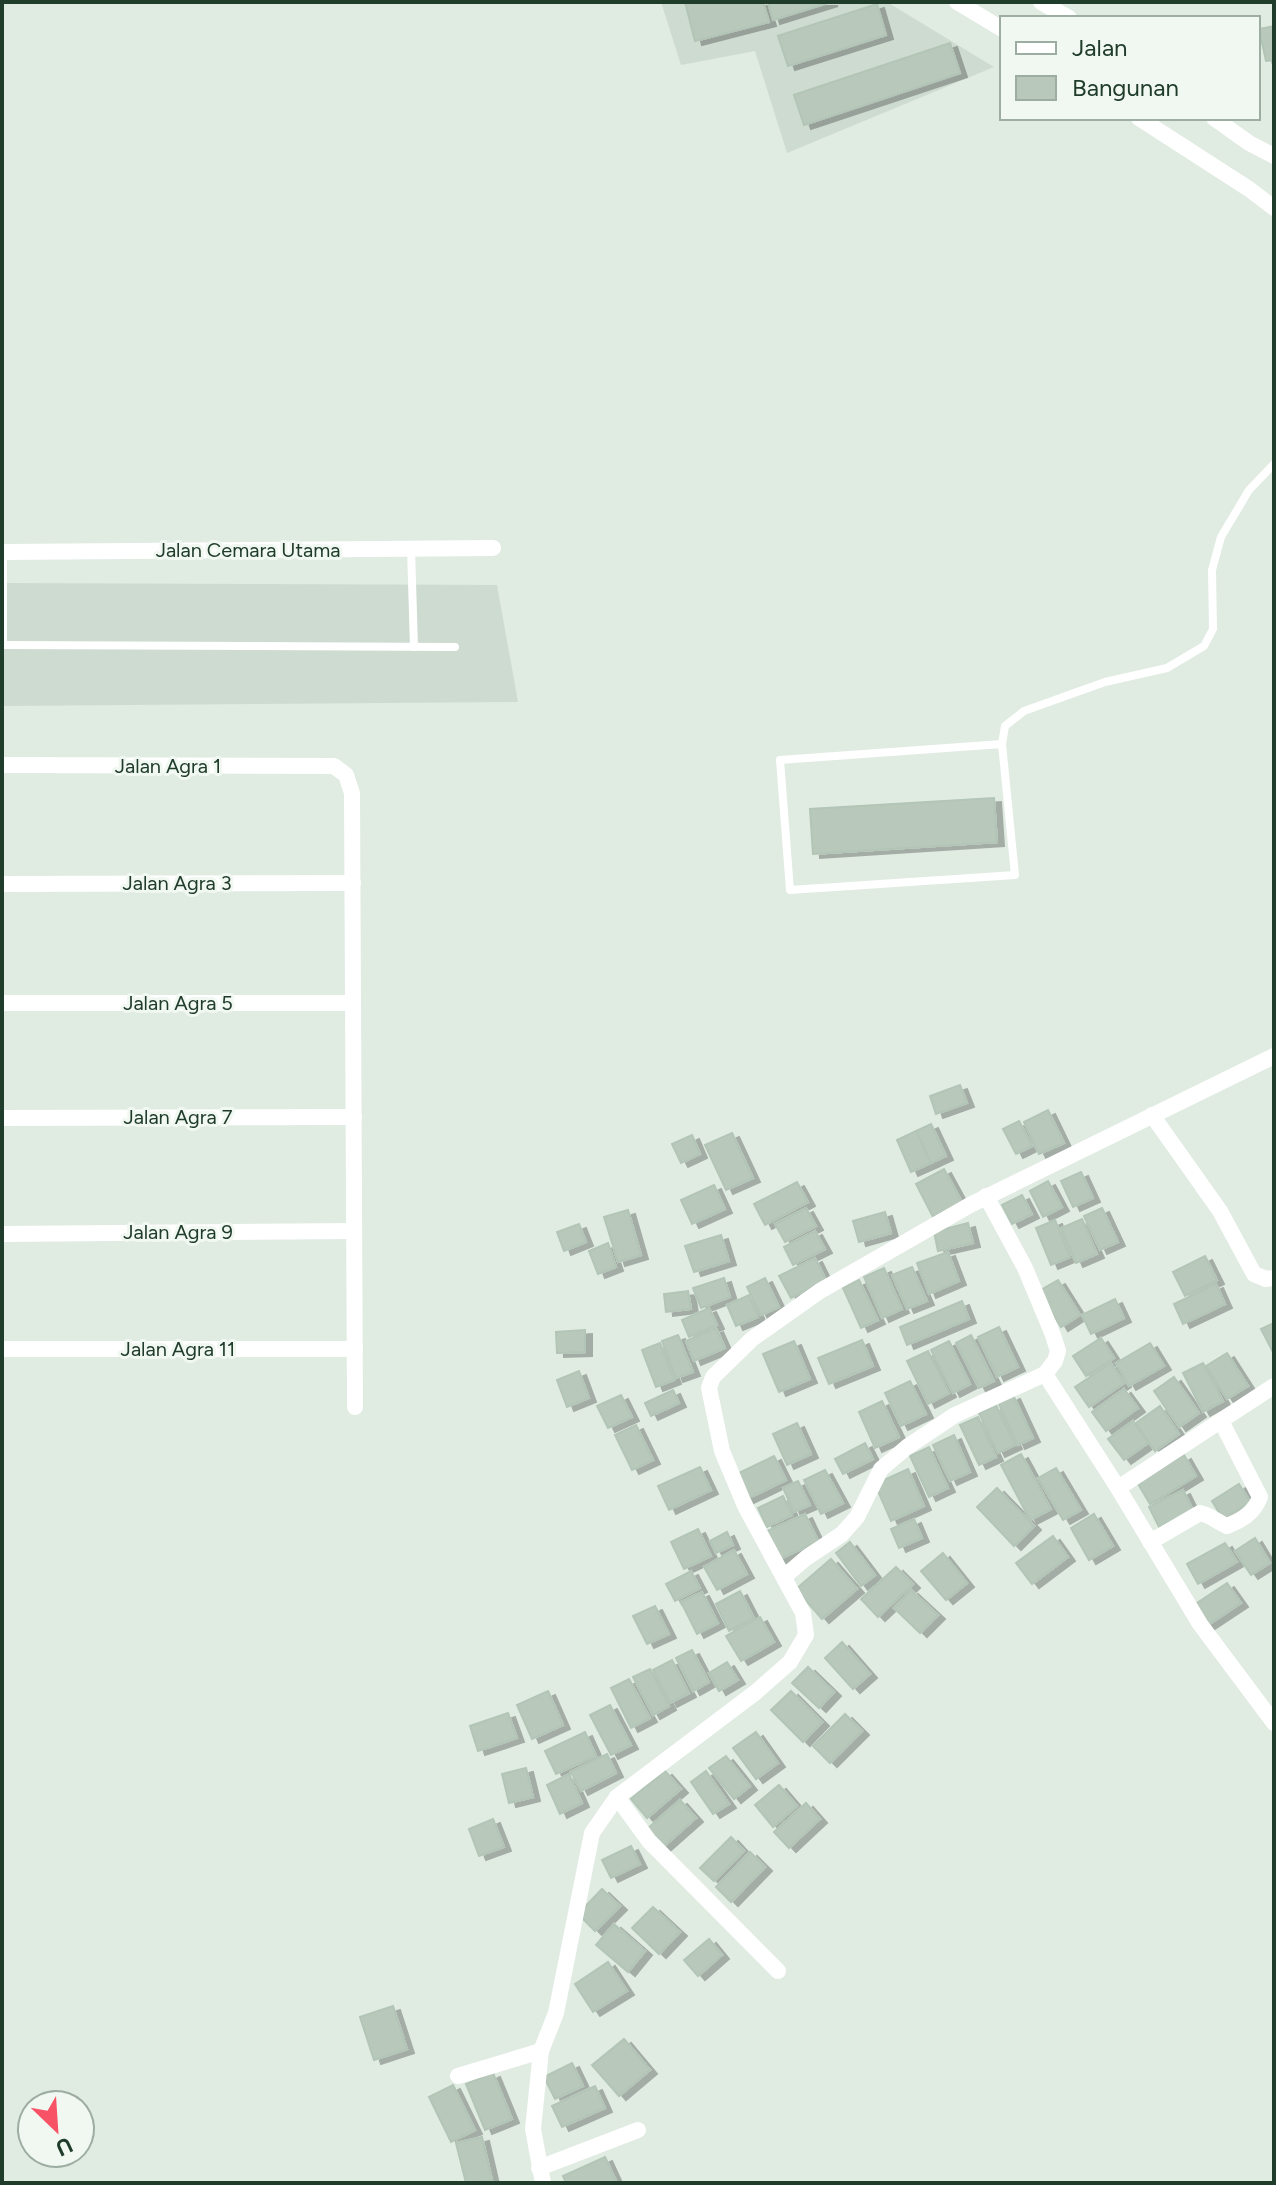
<svg xmlns="http://www.w3.org/2000/svg" width="1276" height="2185" font-family="Figtree,sans-serif">
<style>
.built{fill:#cedbd0}
.building{fill:#b8c9bc;stroke:#b2c5b6;stroke-width:2;filter:url(#shadow)}
.lines{fill:none;stroke-linecap:round;stroke-linejoin:round}
.lane{stroke:#fff;stroke-width:8}
.street{stroke:#fff;stroke-width:16}
.labels{text-anchor:middle;dominant-baseline:central;stroke-width:6;stroke-linejoin:round;paint-order:stroke}
.street-label{font-size:20px;fill:#203c2a;stroke:#f0f8f1}
</style>
<defs>
<filter id="shadow"><feDropShadow dx="7" dy="4" stdDeviation="0" flood-color="#0004"/></filter>
</defs>
<rect width="100%" height="100%" fill="#e0ebe2"/>
<g class="built">
<polygon points="661,2 887,2 994,67 787,153 755,51 681,65"/>
<polygon points="2,583 497,585 518,702 2,706"/>
</g>
<g class="building">
<polygon points="685,2 763,2 769,22 695,41"/>
<polygon points="768,2 831,2 773,20"/>
<polygon points="877,4 886,35 788,66 778,36"/>
<polygon points="1274,26 1274,60 1266,61 1259,29"/>
<polygon points="950,43 960,73 804,125 794,95"/>
<polygon points="994,798 997,842 813,854 810,809"/>
<polygon points="960,1085 967,1103 936,1114 930,1096"/>
<polygon points="1048,1110 1064,1143 1039,1154 1024,1122"/>
<polygon points="1019,1121 1032,1146 1016,1154 1003,1129"/>
<polygon points="931,1124 946,1156 931,1163 916,1131"/>
<polygon points="916,1131 931,1163 911,1172 897,1140"/>
<polygon points="732,1133 753,1178 726,1190 705,1145"/>
<polygon points="692,1135 700,1154 681,1163 672,1144"/>
<polygon points="944,1169 962,1202 933,1217 916,1184"/>
<polygon points="1081,1172 1093,1198 1073,1207 1061,1181"/>
<polygon points="1048,1181 1062,1207 1043,1217 1030,1191"/>
<polygon points="797,1182 808,1202 765,1225 754,1204"/>
<polygon points="714,1185 725,1209 692,1224 681,1200"/>
<polygon points="1022,1195 1032,1214 1012,1224 1002,1205"/>
<polygon points="806,1208 816,1226 785,1242 775,1224"/>
<polygon points="1102,1208 1118,1242 1100,1250 1084,1216"/>
<polygon points="628,1210 641,1255 618,1262 604,1217"/>
<polygon points="885,1212 891,1233 859,1242 853,1221"/>
<polygon points="1082,1219 1097,1254 1076,1263 1061,1228"/>
<polygon points="1055,1220 1070,1257 1051,1265 1036,1228"/>
<polygon points="968,1223 973,1243 938,1251 934,1232"/>
<polygon points="579,1224 586,1242 564,1251 557,1232"/>
<polygon points="815,1231 825,1249 793,1265 784,1247"/>
<polygon points="721,1235 729,1261 694,1272 685,1246"/>
<polygon points="608,1243 616,1267 598,1274 589,1251"/>
<polygon points="948,1252 959,1281 929,1294 917,1263"/>
<polygon points="1205,1256 1217,1280 1185,1296 1173,1272"/>
<polygon points="815,1258 826,1280 791,1298 779,1276"/>
<polygon points="912,1267 927,1301 907,1309 892,1275"/>
<polygon points="884,1268 902,1309 882,1318 864,1277"/>
<polygon points="724,1278 730,1297 701,1308 693,1288"/>
<polygon points="765,1278 779,1307 761,1315 747,1287"/>
<polygon points="859,1280 878,1320 861,1328 843,1288"/>
<polygon points="1058,1280 1080,1315 1061,1327 1039,1291"/>
<polygon points="1216,1284 1225,1304 1183,1324 1174,1304"/>
<polygon points="688,1291 691,1309 666,1312 664,1294"/>
<polygon points="749,1295 758,1317 736,1326 727,1305"/>
<polygon points="1115,1299 1124,1318 1091,1334 1082,1315"/>
<polygon points="962,1301 969,1319 907,1345 900,1327"/>
<polygon points="709,1308 717,1325 689,1337 682,1320"/>
<polygon points="1274,1323 1274,1354 1261,1329"/>
<polygon points="999,1327 1018,1367 997,1377 978,1337"/>
<polygon points="716,1328 725,1348 694,1361 686,1341"/>
<polygon points="585,1330 585,1352 557,1353 556,1332"/>
<polygon points="678,1335 693,1372 676,1378 662,1341"/>
<polygon points="971,1335 994,1381 979,1388 956,1343"/>
<polygon points="1101,1338 1114,1358 1086,1376 1073,1356"/>
<polygon points="862,1340 873,1366 829,1384 818,1358"/>
<polygon points="794,1341 810,1379 779,1392 763,1354"/>
<polygon points="949,1341 970,1384 953,1393 931,1350"/>
<polygon points="660,1343 674,1380 656,1387 642,1350"/>
<polygon points="1150,1343 1164,1366 1129,1386 1116,1363"/>
<polygon points="928,1351 949,1393 928,1404 907,1361"/>
<polygon points="1227,1353 1248,1386 1227,1399 1206,1366"/>
<polygon points="1111,1363 1124,1383 1089,1407 1075,1387"/>
<polygon points="1203,1363 1223,1401 1203,1412 1183,1373"/>
<polygon points="579,1371 589,1398 567,1407 557,1380"/>
<polygon points="1174,1377 1199,1413 1179,1427 1154,1391"/>
<polygon points="910,1381 926,1414 901,1426 885,1393"/>
<polygon points="1124,1389 1138,1408 1106,1431 1092,1412"/>
<polygon points="673,1390 679,1403 651,1416 645,1403"/>
<polygon points="621,1395 632,1417 608,1428 597,1406"/>
<polygon points="1013,1395 1033,1438 1018,1445 998,1402"/>
<polygon points="882,1401 899,1437 875,1448 859,1412"/>
<polygon points="996,1405 1015,1445 998,1453 979,1413"/>
<polygon points="1160,1406 1179,1434 1155,1451 1136,1423"/>
<polygon points="978,1417 996,1457 979,1465 960,1425"/>
<polygon points="1133,1421 1148,1443 1124,1460 1108,1439"/>
<polygon points="797,1423 811,1454 787,1465 773,1434"/>
<polygon points="636,1425 653,1460 632,1470 615,1435"/>
<polygon points="954,1435 970,1472 950,1481 933,1445"/>
<polygon points="865,1443 873,1459 843,1474 835,1459"/>
<polygon points="929,1447 948,1488 929,1497 910,1456"/>
<polygon points="1021,1454 1051,1509 1030,1520 1001,1465"/>
<polygon points="1184,1455 1196,1476 1150,1504 1137,1482"/>
<polygon points="774,1456 786,1480 747,1499 735,1475"/>
<polygon points="700,1467 711,1490 669,1510 658,1486"/>
<polygon points="1056,1468 1081,1510 1063,1520 1038,1478"/>
<polygon points="908,1469 924,1506 891,1521 875,1484"/>
<polygon points="825,1470 843,1503 821,1514 804,1480"/>
<polygon points="798,1481 810,1505 794,1512 783,1488"/>
<polygon points="1239,1484 1250,1502 1223,1519 1212,1501"/>
<polygon points="997,1488 1034,1526 1014,1546 977,1507"/>
<polygon points="1183,1490 1193,1510 1159,1527 1149,1507"/>
<polygon points="783,1496 792,1515 767,1527 758,1508"/>
<polygon points="805,1514 818,1541 776,1561 763,1533"/>
<polygon points="1094,1514 1113,1546 1089,1560 1071,1528"/>
<polygon points="914,1519 922,1538 899,1548 891,1529"/>
<polygon points="698,1529 711,1556 684,1569 671,1542"/>
<polygon points="727,1532 733,1545 716,1553 710,1541"/>
<polygon points="1053,1536 1068,1557 1032,1584 1016,1563"/>
<polygon points="1255,1538 1270,1563 1251,1575 1235,1551"/>
<polygon points="850,1542 875,1575 861,1586 836,1553"/>
<polygon points="1225,1543 1237,1562 1198,1584 1187,1564"/>
<polygon points="734,1550 747,1574 717,1590 704,1567"/>
<polygon points="943,1553 967,1583 946,1600 921,1571"/>
<polygon points="831,1559 857,1589 822,1619 796,1589"/>
<polygon points="896,1567 913,1584 878,1617 861,1599"/>
<polygon points="691,1571 700,1588 675,1601 666,1584"/>
<polygon points="1227,1583 1241,1603 1205,1627 1191,1607"/>
<polygon points="911,1590 938,1615 920,1633 894,1608"/>
<polygon points="740,1591 754,1618 729,1631 716,1604"/>
<polygon points="702,1592 718,1623 697,1634 681,1602"/>
<polygon points="655,1606 669,1634 647,1644 633,1616"/>
<polygon points="760,1617 774,1642 741,1661 726,1636"/>
<polygon points="842,1642 870,1674 853,1689 825,1658"/>
<polygon points="692,1650 709,1682 693,1691 676,1658"/>
<polygon points="672,1660 689,1693 670,1703 653,1670"/>
<polygon points="727,1662 738,1680 719,1691 709,1673"/>
<polygon points="808,1667 834,1692 819,1708 792,1683"/>
<polygon points="650,1669 669,1706 653,1715 633,1677"/>
<polygon points="629,1679 650,1718 631,1728 611,1688"/>
<polygon points="548,1691 563,1725 532,1739 517,1705"/>
<polygon points="791,1691 822,1722 803,1742 771,1710"/>
<polygon points="610,1705 631,1745 611,1755 590,1715"/>
<polygon points="508,1713 517,1738 478,1751 470,1726"/>
<polygon points="845,1714 862,1731 830,1763 813,1746"/>
<polygon points="585,1732 596,1756 556,1774 545,1751"/>
<polygon points="756,1732 778,1763 756,1779 733,1748"/>
<polygon points="607,1754 616,1773 581,1791 571,1772"/>
<polygon points="726,1756 750,1786 734,1799 709,1768"/>
<polygon points="526,1768 533,1797 509,1803 502,1774"/>
<polygon points="665,1771 681,1789 647,1818 631,1799"/>
<polygon points="706,1771 729,1804 713,1814 691,1782"/>
<polygon points="569,1774 582,1803 560,1814 547,1785"/>
<polygon points="779,1785 797,1806 773,1827 755,1805"/>
<polygon points="680,1800 696,1818 663,1847 647,1829"/>
<polygon points="806,1803 820,1819 789,1848 774,1832"/>
<polygon points="493,1819 504,1847 479,1856 469,1829"/>
<polygon points="731,1837 744,1851 714,1881 700,1868"/>
<polygon points="631,1846 640,1864 611,1878 602,1860"/>
<polygon points="750,1852 765,1867 731,1902 716,1887"/>
<polygon points="602,1889 620,1906 595,1931 578,1914"/>
<polygon points="653,1907 680,1932 659,1954 632,1928"/>
<polygon points="614,1924 645,1951 628,1972 596,1945"/>
<polygon points="709,1939 722,1955 698,1976 684,1960"/>
<polygon points="608,1962 627,1991 593,2012 575,1984"/>
<polygon points="393,2006 407,2049 374,2060 360,2017"/>
<polygon points="624,2039 650,2070 619,2096 592,2065"/>
<polygon points="572,2063 583,2086 555,2099 544,2077"/>
<polygon points="493,2073 512,2119 485,2130 466,2084"/>
<polygon points="453,2085 475,2130 451,2142 429,2097"/>
<polygon points="595,2086 605,2108 562,2127 552,2106"/>
<polygon points="482,2137 492,2180 466,2183 456,2143"/>
<polygon points="605,2157 617,2183 566,2183 563,2176"/>
</g>
<g class="lines">
<g class="lane">
<polyline points="411,549 414,647"/>
<polyline points="3,552 3,645"/>
<polyline points="2,645 455,647"/>
<polyline points="1002,744 1015,875 790,890 780,760 1002,744 1005,726 1024,711 1105,682 1167,668 1204,646 1213,629 1212,570 1221,537 1249,490 1274,464"/>
</g>
<g class="street">
<polyline points="957,2 1002,29"/>
<polyline points="1041,2 1069,18"/>
<polyline points="1139,118 1249,189 1274,208"/>
<polyline points="1214,118 1249,143 1274,156"/>
<polyline points="2,552 493,548"/>
<polyline points="2,765 334,766 346,775 352,793 355,1407"/>
<polyline points="2,884 353,883"/>
<polyline points="2,1003 353,1003"/>
<polyline points="1152,1115 1220,1211 1254,1274 1266,1279 1274,1278"/>
<polyline points="2,1118 354,1117"/>
<polyline points="986,1196 1025,1268 1053,1335 1058,1351 1055,1361 1045,1374 1118,1488 1274,1386"/>
<polyline points="2,1234 354,1231"/>
<polyline points="2,1349 355,1349"/>
<polyline points="1118,1488 1200,1624 1274,1723"/>
<path d="M1150 1542 1200 1513C1211 1515 1217 1522 1227 1526 1242 1520 1254 1513 1260 1497L1221 1421"/>
<polyline points="785,1576 806,1558 842,1534 857,1517 881,1469 907,1447 955,1415 1045,1374"/>
<polyline points="617,1797 649,1841 778,1971"/>
<polyline points="458,2076 541,2051"/>
<polyline points="539,2168 638,2130"/>
<polyline points="543,2183 533,2129 541,2051 556,2013 592,1833 617,1797 756,1692 790,1662 806,1635 803,1613 745,1506 722,1451 709,1388 713,1377 752,1339 820,1291 970,1205 1274,1056"/>
</g>
</g>
<g class="labels">
<g class="street-label">
<text x="248" y="550">Jalan Cemara Utama</text>
<text x="168" y="766">Jalan Agra 1</text>
<text x="177" y="883">Jalan Agra 3</text>
<text x="178" y="1003">Jalan Agra 5</text>
<text x="178" y="1117">Jalan Agra 7</text>
<text x="178" y="1232">Jalan Agra 9</text>
<text x="178" y="1349">Jalan Agra 11</text>
</g>
</g>
<rect width="1276" height="2185" fill="none" stroke="#203c2a" stroke-width="8"/>
<rect x="1000" y="16" width="260" height="104" fill="#f0f8f1" stroke="#9dada1" stroke-width="2"/>
<rect x="1016" y="42" width="40" height="12" fill="#ffffff" stroke="#9dada1" stroke-width="2"/>
<text x="1072" y="56" font-size="24" fill="#203c2a">Jalan</text>
<rect x="1016" y="76" width="40" height="24" fill="#b8c9bc" stroke="#9dada1" stroke-width="2"/>
<text x="1072" y="96" font-size="24" fill="#203c2a">Bangunan</text>
<g transform="translate(56 2129) rotate(155)"><circle r="38" fill="#f0f8f1" stroke="#9dada1" stroke-width="2"/>
<path d="M0-6L14 30L0 20L-14 30Z" fill="#f75266"/>
<text y="-12" font-size="22" font-weight="bold" text-anchor="middle" fill="#203c2a">U</text>
</g>
</svg>
